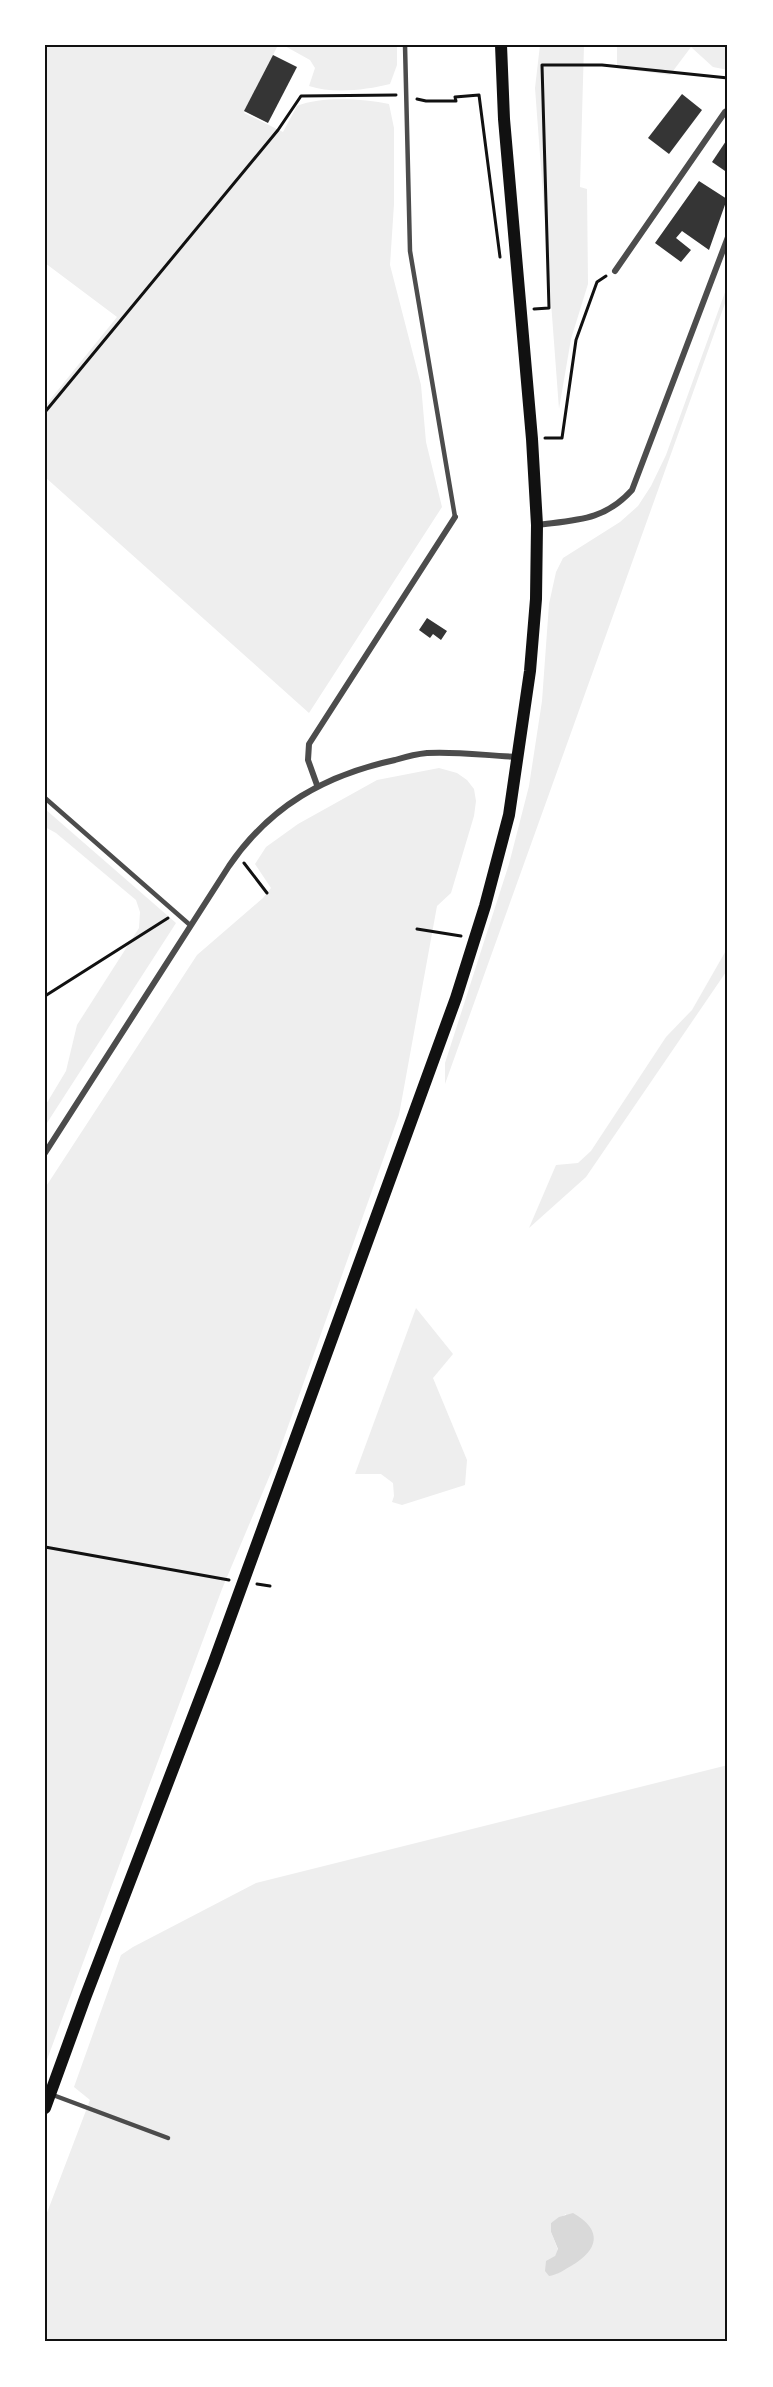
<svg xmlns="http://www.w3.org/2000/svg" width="773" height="2387" font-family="Overpass,sans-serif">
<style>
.green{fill:#eee;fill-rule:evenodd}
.water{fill:#d9d9d9}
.building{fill:#353535}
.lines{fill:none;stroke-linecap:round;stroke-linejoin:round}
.path{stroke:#111;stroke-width:3}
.service{stroke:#4c4c4c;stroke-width:4.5}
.minor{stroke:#4c4c4c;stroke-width:6}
.secondary{stroke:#111;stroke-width:12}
.neatline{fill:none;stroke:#111;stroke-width:2}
</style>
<rect width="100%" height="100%" fill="#fff"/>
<g class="green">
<path d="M45 45H278L244 113 283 132 297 106C322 96 363 99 389 104L394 128V204L390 265 421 385 426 442 442 507 309 713 45 477V406L117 317 45 263Z"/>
<path d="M283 45H397V65L390 84C366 90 333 94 309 86L315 68 310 60Z"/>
<polygon points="540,45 584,45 580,187 587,189 588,284 571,339 559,409 535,88"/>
<polygon points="617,45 728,45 728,70 713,67 691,47 670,75 617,68"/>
<polygon points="728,284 728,295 445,1084 445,1063 509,864 529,786 542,701 549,604 556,572 563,558 620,522 638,506 651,486 666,455"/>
<polygon points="439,768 457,773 467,780 474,789 476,801 474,816 451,893 437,906 399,1115 275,1463 222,1589 45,2065 45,1188 197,955 263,898 271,888 255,864 266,847 298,824 377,780"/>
<polygon points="45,809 176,923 45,1126 45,1106 66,1071 77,1025 139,928 140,912 136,900 56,833 45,827"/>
<polygon points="728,947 728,969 586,1177 529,1228 556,1165 578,1163 591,1151 666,1037 692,1010"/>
<polygon points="416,1308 453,1354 433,1378 467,1460 465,1485 402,1505 392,1502 394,1496 393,1483 381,1474 355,1474"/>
<path d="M728 1765V2342H45V2218L90 2100 74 2087 121 1955 133 1947 256 1883ZM566 2214 556 2275 555 2256 558 2250 551 2232V2223Z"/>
</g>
<path class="water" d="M573 2213C603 2230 599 2250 571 2266 564 2270 557 2275 549 2276L545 2271 546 2261 555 2256 558 2249 551 2232V2223L559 2217Z"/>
<g class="building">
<polygon points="273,55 297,67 268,123 244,111"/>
<polygon points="682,94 702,110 669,154 648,138"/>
<polygon points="728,138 728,173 712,162"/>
<polygon points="699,181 727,199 709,250 682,231 676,238 691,250 681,262 655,243"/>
<polygon points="427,618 447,631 441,640 433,634 430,638 419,630"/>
</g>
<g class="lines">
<g class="path">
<polyline points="417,99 426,101 456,101 455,97 479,95 500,257"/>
<polyline points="534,309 549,308 542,65 602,65 728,78"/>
<polyline points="45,412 278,130 301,96 396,95"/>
<polyline points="545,438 562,438 576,340 597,282 606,276"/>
<polyline points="244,863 267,893"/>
<polyline points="417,929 461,936"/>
<polyline points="45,996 168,918"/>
<polyline points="45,1547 229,1580"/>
<polyline points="257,1584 270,1586"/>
</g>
<g class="service">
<polyline points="405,45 410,251 455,517"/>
<polyline points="45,798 190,925"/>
<polyline points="53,2095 168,2138"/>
</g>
<g class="minor">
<polyline points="615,271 725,112 728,110"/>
<path d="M537 525C576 520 604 521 632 490L728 237"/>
<polyline points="317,785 308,760 309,744 455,517"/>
<path d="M45 1153 229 866C270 806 325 775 395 760 405 757 416 754 427 753 456 751 489 756 519 757"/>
</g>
<polyline class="secondary" points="45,2108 85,1998 214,1662 456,998 485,906 509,815 530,671 536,599 537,525 532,439 504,119 501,45"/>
</g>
<rect width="773" height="2387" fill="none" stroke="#ffffff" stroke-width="93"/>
<rect x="46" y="46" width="680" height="2294" class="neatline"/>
</svg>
